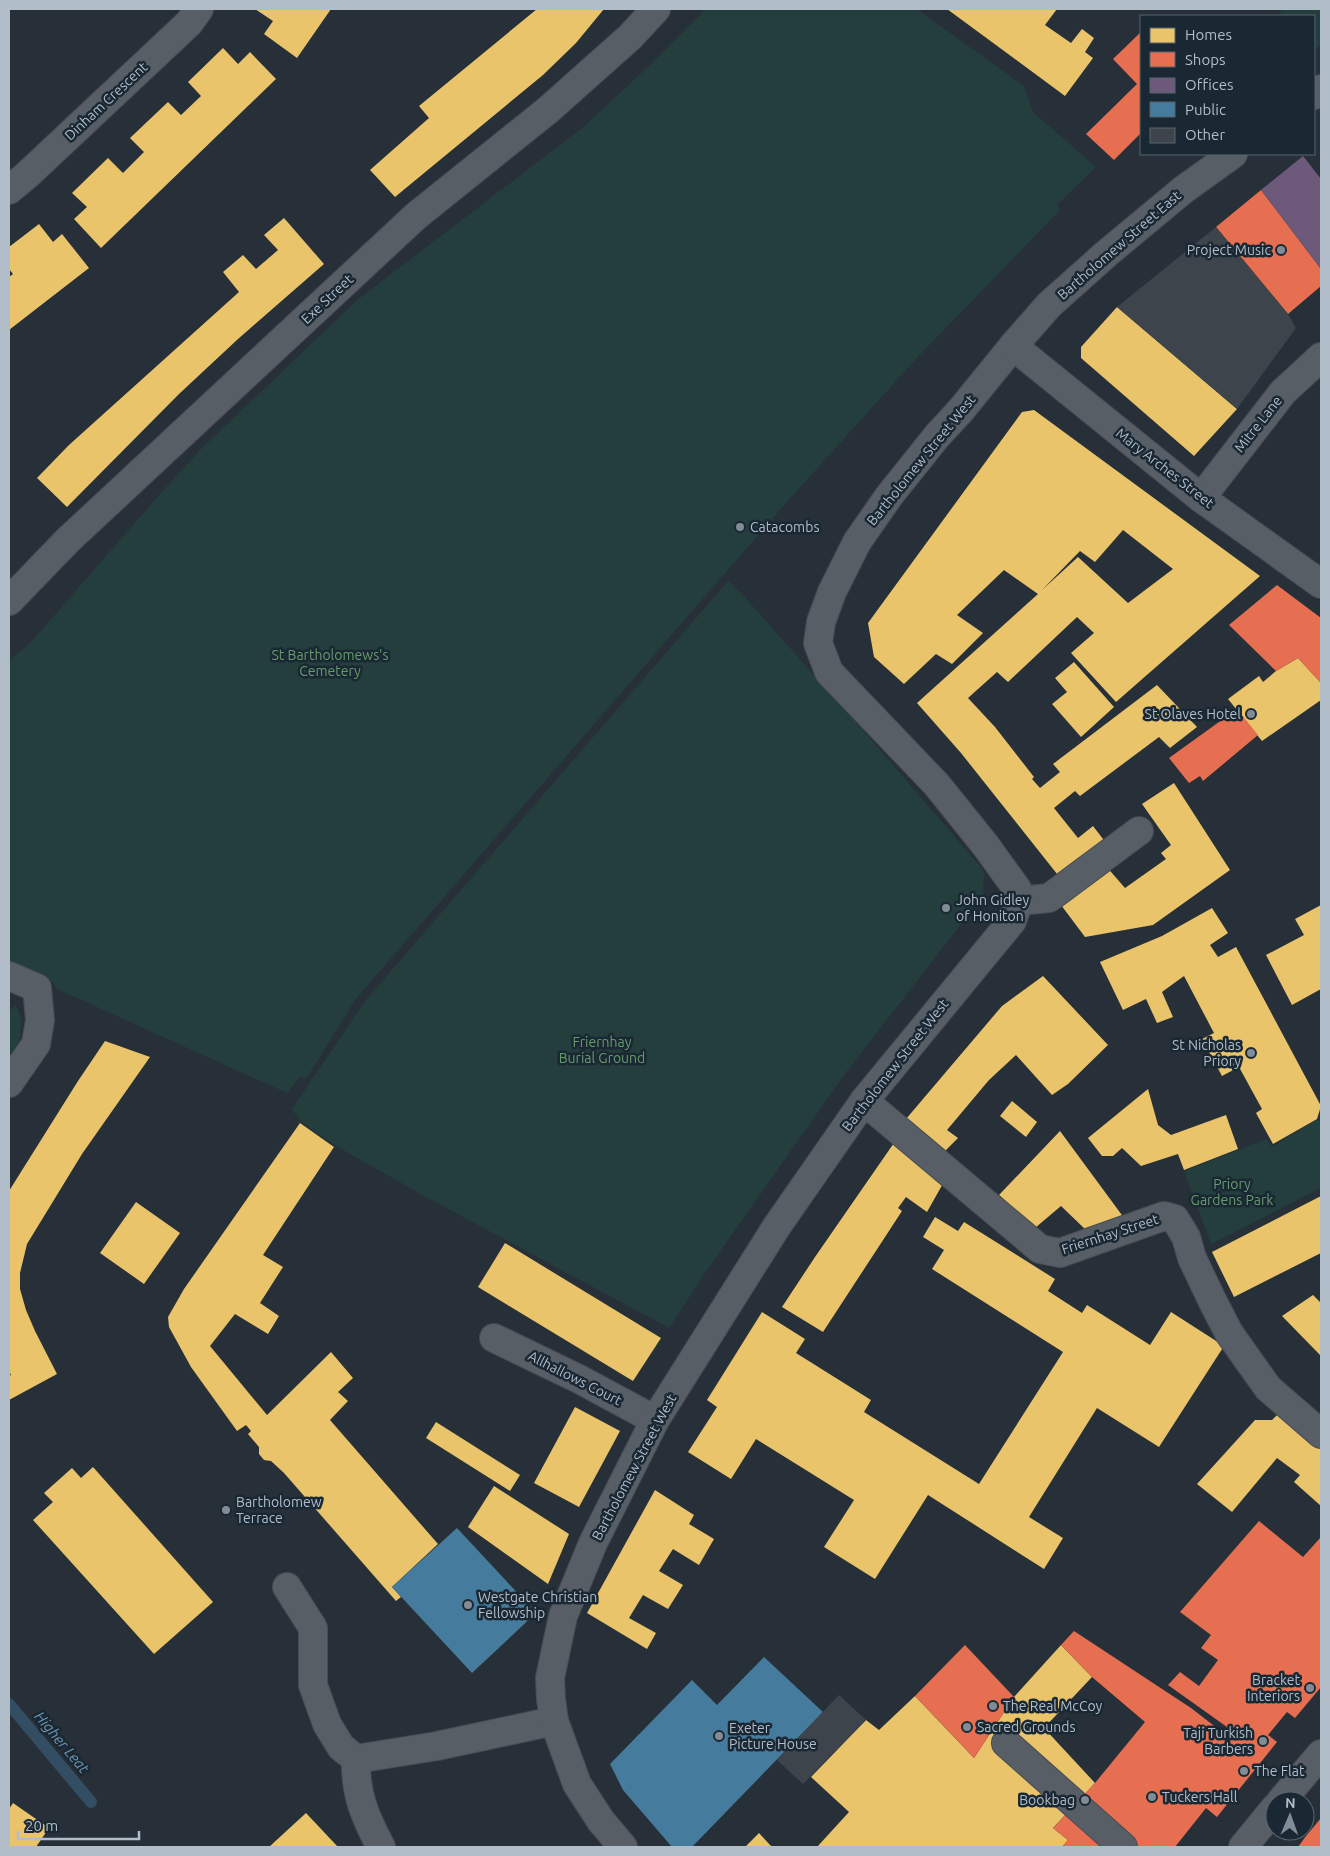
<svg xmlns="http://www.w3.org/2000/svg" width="1330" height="1856" font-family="Ubuntu,sans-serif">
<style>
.green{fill:#243d3d}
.homes{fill:#e9c46a;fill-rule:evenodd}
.shops{fill:#e76f51}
.offices{fill:#6d597a}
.public{fill:#457b9d}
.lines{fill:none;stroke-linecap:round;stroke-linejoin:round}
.stream{stroke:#334d62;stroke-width:12}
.building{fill:#3d444b}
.pedestrian-casing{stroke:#464c52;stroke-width:30}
.minor-casing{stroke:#464c52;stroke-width:30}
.tertiary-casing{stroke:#464c52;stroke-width:30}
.pedestrian{stroke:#585e65;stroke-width:28}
.minor{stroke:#585e65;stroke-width:28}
.tertiary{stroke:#585e65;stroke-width:28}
.poi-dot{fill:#818c96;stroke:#1a2833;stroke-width:2}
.labels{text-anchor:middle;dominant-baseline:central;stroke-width:5;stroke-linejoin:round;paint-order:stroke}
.street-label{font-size:14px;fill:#b1bdc9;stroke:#1a2833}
.poi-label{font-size:14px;fill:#b1bdc9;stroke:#1a2833;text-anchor:start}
.park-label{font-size:14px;fill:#669c6b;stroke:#1a2833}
.water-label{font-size:15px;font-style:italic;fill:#6f93af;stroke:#1a2833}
</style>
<rect width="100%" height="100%" fill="#273038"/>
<g class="green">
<polygon points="706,9 917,9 1024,86 1033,112 1096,167 1057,205 1060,210 915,360 786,503 355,1000 306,1079 301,1076 287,1093 57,989 49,978 9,961 9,661 32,641 159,495 201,449 356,301 582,128 649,66"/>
<polygon points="1284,9 1321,9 1321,44 1314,50 1314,16 1276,16"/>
<polygon points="728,581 743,595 862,729 980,866 984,872 983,896 844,1075 705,1273 669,1328 426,1197 336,1146 301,1122 292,1109 365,1001"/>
<path d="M16 1005C18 1010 21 1016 21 1021 22 1034 18 1051 9 1060V1011Z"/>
<polygon points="1318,1119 1321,1123 1321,1188 1211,1244 1184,1171 1267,1139 1272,1147"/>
</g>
<g class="homes">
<polygon points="255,9 331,9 297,58 264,34 273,21"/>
<polygon points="537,9 604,9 576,43 543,75 395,197 370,170 429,118 419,106"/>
<polygon points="947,9 1057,9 1045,25 1071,43 1082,29 1094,38 1085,52 1093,58 1065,96"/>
<polygon points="223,48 238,64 250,52 276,79 101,248 74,219 87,207 72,193 108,158 123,173 144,152 130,138 168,102 181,115 201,96 188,82"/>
<polygon points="284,218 324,264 238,339 179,394 67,507 37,478 69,445 239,292 223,272 243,255 256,269 278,250 264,235"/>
<polygon points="39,224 53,242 62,234 89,268 9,330 9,277 13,274 9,269 9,247"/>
<polygon points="1117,307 1237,409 1194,456 1081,358 1081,347"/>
<path d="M1034 410 1260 576 1116 702 1071 653 1094 633 1077 617 1008 682 997 672 968 698 995 727 1034 777 1032 779 1040 788 1060 772 1053 764 1157 685 1197 727 1170 748 1159 737 1080 796 1075 791 1054 808 1078 838 1093 826 1110 848 1065 884 961 753 917 703 1038 594 1004 570 957 615 983 633 952 664 936 654 904 684 874 657 868 623 1022 412ZM1123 530 1173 569 1128 603 1078 557 1042 590 1080 551 1095 562Z"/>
<polygon points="1298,658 1321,683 1321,700 1262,741 1228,699 1259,676 1263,682 1276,671"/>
<polygon points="1074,662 1114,707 1081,737 1052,704 1067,692 1055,678"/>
<polygon points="1174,783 1230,870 1153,925 1085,937 1058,901 1105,865 1125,888 1166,859 1161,853 1171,845 1142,804"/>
<polygon points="1321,905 1321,989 1292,1005 1266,955 1304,935 1295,919"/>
<polygon points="1212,908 1228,933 1210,945 1218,957 1236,947 1321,1106 1317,1119 1273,1144 1256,1113 1262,1109 1239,1067 1222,1076 1202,1039 1214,1033 1184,976 1162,992 1173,1017 1157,1023 1146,999 1123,1010 1100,962 1162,936"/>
<polygon points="1043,976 1108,1045 1068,1084 1052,1095 1016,1055 989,1080 947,1130 958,1138 945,1151 906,1119 1002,1006"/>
<polygon points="105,1041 150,1057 82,1154 27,1244 20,1273 20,1289 26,1310 35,1331 57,1374 9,1400 9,1376 11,1375 9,1371 9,1191 78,1081"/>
<polygon points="1148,1089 1158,1125 1171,1135 1226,1115 1238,1149 1184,1170 1178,1154 1141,1166 1122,1148 1113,1156 1102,1156 1088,1138"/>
<polygon points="1012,1101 1037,1122 1026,1137 1000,1116"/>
<polygon points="300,1123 334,1147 263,1255 283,1267 260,1303 279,1316 268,1334 235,1314 210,1346 267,1415 331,1352 353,1378 338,1392 348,1401 330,1420 438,1544 392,1587 401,1597 396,1601 284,1473 271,1461 264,1460 259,1454 259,1447 248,1434 251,1431 246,1425 237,1431 191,1367 169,1327 168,1317 184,1289"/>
<polygon points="1060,1131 1127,1222 1087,1231 1061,1206 1035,1228 999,1195"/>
<polygon points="896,1140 945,1180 927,1212 906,1197 898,1208 902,1211 823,1332 782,1307 815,1257"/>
<polygon points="1321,1196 1321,1253 1234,1297 1212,1252"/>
<polygon points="136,1202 180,1233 144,1284 100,1253"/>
<polygon points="935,1217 958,1231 964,1222 1055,1279 1048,1291 1082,1313 1087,1305 1150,1345 1171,1312 1224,1346 1159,1447 1097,1408 1029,1517 1063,1538 1044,1569 928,1495 875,1579 824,1547 854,1500 756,1439 731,1479 688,1452 717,1407 707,1400 762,1312 805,1339 796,1353 871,1400 864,1412 979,1484 1063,1352 932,1269 944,1250 923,1237"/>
<polygon points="505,1243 661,1338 633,1381 478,1287"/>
<polygon points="1313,1295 1321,1303 1321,1356 1282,1316"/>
<polygon points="575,1407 620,1431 579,1507 534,1483"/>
<polygon points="1282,1410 1321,1444 1321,1506 1294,1482 1300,1475 1277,1458 1232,1512 1197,1484 1255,1420 1272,1420"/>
<polygon points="436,1422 520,1475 510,1491 426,1438"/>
<polygon points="93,1467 213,1602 154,1654 33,1520 53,1502 44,1493 72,1468 81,1478"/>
<polygon points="494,1486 569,1534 548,1584 468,1527"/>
<polygon points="655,1490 694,1515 689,1524 714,1539 699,1565 673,1549 659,1571 683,1585 668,1609 643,1595 629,1618 656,1633 647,1649 587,1613"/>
<polygon points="1061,1645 1092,1677 1044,1728 1095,1783 1053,1828 1068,1840 1062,1847 817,1847 849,1812 811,1777 866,1720 879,1730 915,1696 974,1758 1014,1697"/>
<polygon points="13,1803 49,1828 36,1847 9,1847 9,1809"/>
<polygon points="306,1813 338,1847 269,1847"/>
<polygon points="759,1833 770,1845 773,1847 745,1847"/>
</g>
<g class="shops">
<polygon points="1141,32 1141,133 1114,160 1086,134 1137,84 1113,59"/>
<polygon points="1261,190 1321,269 1321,286 1288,314 1216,227"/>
<polygon points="1277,585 1321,618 1321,683 1298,658 1276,671 1229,625"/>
<polygon points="1237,709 1258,735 1203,781 1200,776 1189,783 1169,758"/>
<polygon points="1259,1521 1303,1557 1321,1537 1321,1687 1295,1718 1287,1712 1268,1735 1277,1742 1217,1817 1206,1808 1175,1847 1062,1847 1068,1840 1053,1828 1095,1783 1145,1722 1092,1677 1061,1645 1074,1631 1191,1708 1222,1732 1227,1727 1168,1685 1180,1672 1199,1686 1218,1660 1201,1648 1211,1635 1180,1612"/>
<polygon points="965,1645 1014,1697 974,1758 915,1696"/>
<polygon points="1321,1818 1321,1847 1298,1847 1306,1836"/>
</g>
<polygon class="offices" points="1303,156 1321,179 1321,269 1261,190"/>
<g class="public">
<polygon points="457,1528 536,1613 472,1673 392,1587"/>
<polygon points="764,1657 823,1712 692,1847 672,1847 623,1790 610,1764 692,1680 717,1705"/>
</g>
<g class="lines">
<polyline class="stream" points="9,1704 91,1802"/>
</g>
<g class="building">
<polygon points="1216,227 1288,314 1296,328 1237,409 1117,307"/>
<polygon points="839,1695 866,1720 803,1784 777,1760"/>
</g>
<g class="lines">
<defs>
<polyline id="pedestrian" points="1006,1743 1123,1847"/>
<g id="minor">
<polyline points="9,190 27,175 189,23 199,9"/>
<polyline points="1201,498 1283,392 1321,357"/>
<polyline points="9,601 68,540 416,216 548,110 630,37 656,9"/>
<polyline points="1019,901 1049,898 1139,831"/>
<polyline points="9,976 37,988 40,1020 36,1044 9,1083"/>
<polyline points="864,1101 1040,1249 1060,1253 1164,1216 1175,1219 1186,1237 1192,1258 1213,1302 1229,1333 1268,1388 1321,1434"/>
<polyline points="494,1338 579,1379 655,1420"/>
<polyline points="287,1587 313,1628 313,1685 327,1724 341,1747 356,1759 437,1746 554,1721"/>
<path d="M356 1759C355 1794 365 1817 381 1847"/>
<polyline points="1281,1801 1321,1754"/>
<polyline points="623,1847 601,1821 577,1784 554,1721 551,1699 550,1678 563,1616 593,1543 655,1420 777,1226 864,1101 1012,921 1019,901 1017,889 986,846 937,785 829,672 818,643 821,622 832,592 857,542 889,496 937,436 961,410 1013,346"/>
<polyline points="1243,1847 1275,1808"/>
</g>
<g id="tertiary">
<polyline points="1314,95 1321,89"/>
<polyline points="1233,154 1183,190 1106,254 1049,305 1013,346 1201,498 1321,584"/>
</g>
</defs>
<use href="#pedestrian" class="pedestrian-casing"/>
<use href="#minor" class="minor-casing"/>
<use href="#tertiary" class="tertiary-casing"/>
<use href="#pedestrian" class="pedestrian"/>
<use href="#minor" class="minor"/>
<use href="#tertiary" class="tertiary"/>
</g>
<g class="poi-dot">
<circle cx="1281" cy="250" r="5"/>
<circle cx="740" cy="527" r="5"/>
<circle cx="1251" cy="714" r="5"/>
<circle cx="946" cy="908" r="5"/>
<circle cx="1251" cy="1053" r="5"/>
<circle cx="226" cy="1510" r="5"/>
<circle cx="468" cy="1605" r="5"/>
<circle cx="1310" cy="1688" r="5"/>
<circle cx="993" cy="1706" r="5"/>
<circle cx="967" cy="1727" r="5"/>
<circle cx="719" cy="1736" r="5"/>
<circle cx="1263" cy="1741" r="5"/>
<circle cx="1244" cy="1771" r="5"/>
<circle cx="1152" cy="1797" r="5"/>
<circle cx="1085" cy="1800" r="5"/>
</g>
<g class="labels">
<g class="street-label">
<text transform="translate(106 101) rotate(-43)">Dinham Crescent</text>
<text transform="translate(1119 245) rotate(-41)">Bartholomew Street East</text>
<text transform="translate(327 299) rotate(-43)">Exe Street</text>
<text transform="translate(1258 424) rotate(-52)">Mitre Lane</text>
<text transform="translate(921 460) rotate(-51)">Bartholomew Street West</text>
<text transform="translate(1165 468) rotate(38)">Mary Arches Street</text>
<text transform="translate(895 1065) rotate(-52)">Bartholomew Street West</text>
<text transform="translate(1110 1234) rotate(-18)">Friernhay Street</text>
<text transform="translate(575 1378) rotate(27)">Allhallows Court</text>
<text transform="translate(634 1467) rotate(-62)">Bartholomew Street West</text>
</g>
<g class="poi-label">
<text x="1271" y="250" text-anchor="end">Project Music</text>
<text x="750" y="527">Catacombs</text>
<text x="1241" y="714" text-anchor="end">St Olaves Hotel</text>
<text x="956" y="900">John Gidley<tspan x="956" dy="16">of Honiton</tspan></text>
<text x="1241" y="1045" text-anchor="end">St Nicholas<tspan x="1241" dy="16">Priory</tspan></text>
<text x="236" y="1502">Bartholomew<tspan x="236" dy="16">Terrace</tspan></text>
<text x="478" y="1597">Westgate Christian<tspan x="478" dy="16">Fellowship</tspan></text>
<text x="1300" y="1680" text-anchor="end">Bracket<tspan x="1300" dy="16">Interiors</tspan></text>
<text x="1003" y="1706">The Real McCoy</text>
<text x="977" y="1727">Sacred Grounds</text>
<text x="729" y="1728">Exeter<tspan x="729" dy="16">Picture House</tspan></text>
<text x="1253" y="1733" text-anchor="end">Taji Turkish<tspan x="1253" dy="16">Barbers</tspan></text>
<text x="1254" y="1771">The Flat</text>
<text x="1162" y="1797">Tuckers Hall</text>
<text x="1075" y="1800" text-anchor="end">Bookbag</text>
</g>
<g class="park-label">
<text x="330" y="655">St Bartholomews's<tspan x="330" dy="16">Cemetery</tspan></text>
<text x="602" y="1042">Friernhay<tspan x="602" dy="16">Burial Ground</tspan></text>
<text x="1232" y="1184">Priory<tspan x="1232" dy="16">Gardens Park</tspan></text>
</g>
<g class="water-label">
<text transform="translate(62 1742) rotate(50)">Higher Leat</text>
</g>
</g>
<rect width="1330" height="1856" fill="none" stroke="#b1bdc9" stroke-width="20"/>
<rect x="1140" y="15" width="175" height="140" fill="#1a2833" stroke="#56646f"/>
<rect x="1150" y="28" width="25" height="15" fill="#e9c46a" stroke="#56646f"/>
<text x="1185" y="40" font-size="15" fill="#b1bdc9">Homes</text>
<rect x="1150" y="52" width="25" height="15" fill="#e76f51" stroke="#56646f"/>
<text x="1185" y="65" font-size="15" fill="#b1bdc9">Shops</text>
<rect x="1150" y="78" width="25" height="15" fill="#6d597a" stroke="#56646f"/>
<text x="1185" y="90" font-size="15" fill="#b1bdc9">Offices</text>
<rect x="1150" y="102" width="25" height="15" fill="#457b9d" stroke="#56646f"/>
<text x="1185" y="115" font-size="15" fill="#b1bdc9">Public</text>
<rect x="1150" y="128" width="25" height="15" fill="#3d444b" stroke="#56646f"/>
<text x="1185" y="140" font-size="15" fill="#b1bdc9">Other</text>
<g transform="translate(1290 1816) rotate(2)"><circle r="24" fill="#1a2833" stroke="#56646f"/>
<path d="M0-4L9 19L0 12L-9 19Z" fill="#818c96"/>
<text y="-8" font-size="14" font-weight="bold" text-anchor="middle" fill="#b1bdc9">N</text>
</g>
<path d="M18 1831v8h121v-8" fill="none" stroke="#b1bdc9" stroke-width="2.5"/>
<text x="25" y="1831" font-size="15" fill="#b1bdc9" stroke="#1a2833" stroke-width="4" paint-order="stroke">20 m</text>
</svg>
